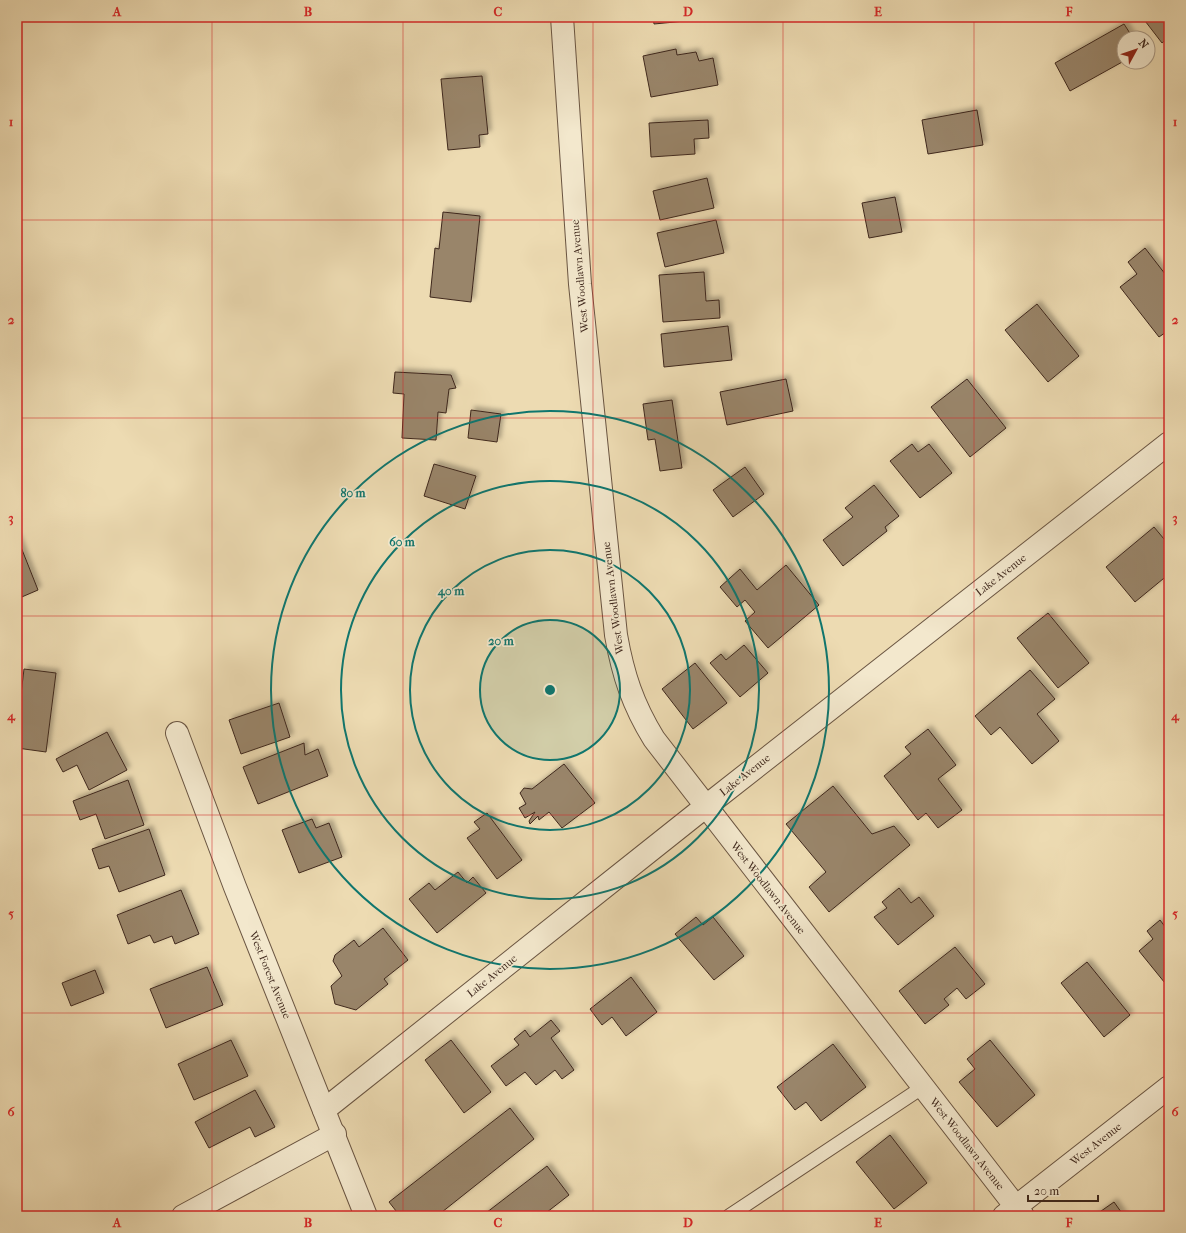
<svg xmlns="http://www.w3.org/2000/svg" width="1186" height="1233" font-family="'IM FELL French Canon',serif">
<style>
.building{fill:#99856a;stroke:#3f281d;filter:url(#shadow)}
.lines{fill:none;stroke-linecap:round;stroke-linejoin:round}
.service-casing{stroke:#6a5542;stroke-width:15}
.minor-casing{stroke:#6a5542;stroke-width:24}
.tertiary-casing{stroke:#6a5542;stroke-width:24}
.service{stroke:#f3e8cd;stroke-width:13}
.minor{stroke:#f3e8cd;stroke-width:22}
.tertiary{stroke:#f3e8cd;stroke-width:22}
.grid{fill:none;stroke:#d62828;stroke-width:1;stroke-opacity:0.55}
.ring{fill:none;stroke:#0f766e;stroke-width:2}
.labels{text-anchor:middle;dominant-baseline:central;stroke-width:3.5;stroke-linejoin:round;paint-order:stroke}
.street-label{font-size:11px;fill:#3f281d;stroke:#f3e8cd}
.centre{fill:#0f766e;stroke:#f3e8cd;stroke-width:2}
.ring-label{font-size:12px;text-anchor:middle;font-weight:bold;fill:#0f766e;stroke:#f3e8cd;stroke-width:3.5;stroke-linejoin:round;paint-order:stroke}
.neatline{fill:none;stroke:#d62828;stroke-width:1.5}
.grid-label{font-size:13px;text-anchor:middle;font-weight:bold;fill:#d62828}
</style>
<defs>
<filter id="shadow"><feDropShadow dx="3.5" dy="-3.5" stdDeviation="2" flood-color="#0004"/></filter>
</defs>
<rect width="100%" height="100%" fill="#eddbb2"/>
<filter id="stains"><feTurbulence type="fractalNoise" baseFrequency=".005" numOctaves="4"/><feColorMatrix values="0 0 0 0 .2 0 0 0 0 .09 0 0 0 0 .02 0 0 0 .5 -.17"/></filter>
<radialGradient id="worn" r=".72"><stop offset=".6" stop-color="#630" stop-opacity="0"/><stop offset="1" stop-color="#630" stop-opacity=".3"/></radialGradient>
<g class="building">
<polygon points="653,17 684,17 685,21 654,24"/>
<polygon points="1142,17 1169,17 1169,37 1162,43"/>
<polygon points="1124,24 1133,38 1124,38 1124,61 1070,91 1055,63"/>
<polygon points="676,49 677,55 696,52 699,61 713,58 718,85 651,97 643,56"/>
<polygon points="482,76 488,134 479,135 480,147 448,150 441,79"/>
<polygon points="977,110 983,145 928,154 922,120"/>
<polygon points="708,120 709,138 694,139 695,154 651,157 649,123"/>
<polygon points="707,178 714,208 660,220 653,191"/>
<polygon points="895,197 902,232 869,238 862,203"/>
<polygon points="443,212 480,216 471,302 430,297 435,248 439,249"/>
<polygon points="716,220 724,253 665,267 657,233"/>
<polygon points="1145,248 1169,279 1169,330 1159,337 1120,287 1137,274 1128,262"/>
<polygon points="704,272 706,301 719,300 720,318 663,322 659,275"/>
<polygon points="1037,304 1079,356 1048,382 1005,330"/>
<polygon points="728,326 732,360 664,367 661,334"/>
<polygon points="395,372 451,375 456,388 449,389 446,413 438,412 436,440 402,438 404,394 393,393"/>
<polygon points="786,379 793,411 727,425 720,392"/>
<polygon points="967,379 1006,428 970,457 931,407"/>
<polygon points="672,400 682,468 660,471 655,439 648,440 643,404"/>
<polygon points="471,410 501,414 497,442 468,438"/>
<polygon points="912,444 918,452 929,444 952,473 920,498 890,461"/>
<polygon points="434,464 476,476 465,509 424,496"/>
<polygon points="745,467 764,494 733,517 713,490"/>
<polygon points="874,485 899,516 885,527 887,531 843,566 823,540 853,517 845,508"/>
<polygon points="1154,527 1169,545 1169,574 1135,602 1106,567"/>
<polygon points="17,537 38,590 17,599"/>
<polygon points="786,565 819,605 768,648 745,621 755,612 745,600 737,607 720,587 740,569 757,590"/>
<polygon points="1048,613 1089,663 1058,688 1017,638"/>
<polygon points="744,645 768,673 740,697 710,663 721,654 726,660"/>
<polygon points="695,663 727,703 693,729 662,689"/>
<polygon points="24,669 56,673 46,752 17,748 17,728"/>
<polygon points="1030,670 1055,699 1037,714 1059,741 1032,764 1000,727 991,735 975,716"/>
<polygon points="279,703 290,737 241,754 229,720"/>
<polygon points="928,729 956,765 938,779 962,810 938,828 926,813 918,820 884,776 911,754 905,747"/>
<polygon points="107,732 127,770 89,790 77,765 63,772 56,759"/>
<polygon points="304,743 305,755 318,749 328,776 258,804 243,767"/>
<polygon points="564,764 595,803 562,828 549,812 539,820 538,816 530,824 529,821 535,812 525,818 519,808 526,804 520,793 524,788 532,789"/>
<polygon points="128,780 144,825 105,839 96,814 80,820 73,801"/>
<polygon points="833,786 872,834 894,826 910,845 829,912 809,887 826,872 786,824"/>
<polygon points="487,813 522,860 497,879 467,838 480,829 474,822"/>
<polygon points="312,819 316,828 329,823 342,857 299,873 282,830"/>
<polygon points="149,829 165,875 119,892 109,866 99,869 92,849"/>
<polygon points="458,872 467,883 473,877 486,893 437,933 409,899 429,883 435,890"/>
<polygon points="899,888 911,903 919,897 934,916 898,945 874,917 887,908 882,902"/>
<polygon points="181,890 199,934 175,944 172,936 154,943 150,935 128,944 117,915"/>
<polygon points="696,917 703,925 713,917 744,956 714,980 675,934"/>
<polygon points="1160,920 1169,932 1169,988 1139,951 1153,939 1147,931"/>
<polygon points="383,928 408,960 384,979 388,984 356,1010 335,1004 331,986 342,976 333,961 335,955 354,940 359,947"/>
<polygon points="955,947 985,984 966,999 957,988 944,999 949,1005 925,1024 899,991"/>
<polygon points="1087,962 1130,1015 1104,1037 1061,983"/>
<polygon points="207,967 223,1005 166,1028 150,989"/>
<polygon points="95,970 104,993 71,1006 62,983"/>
<polygon points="631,977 657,1012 626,1036 612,1017 602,1025 590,1009"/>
<polygon points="551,1020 560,1031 551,1038 574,1070 562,1079 555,1070 536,1085 525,1072 506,1086 491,1066 519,1045 514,1039 525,1030 530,1037"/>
<polygon points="231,1040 248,1076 194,1100 178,1064"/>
<polygon points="451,1040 491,1092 464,1113 425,1060"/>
<polygon points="990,1040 1035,1095 997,1127 959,1082 975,1069 967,1059"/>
<polygon points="833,1044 866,1087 821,1121 806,1102 795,1110 777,1087"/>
<polygon points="255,1090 275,1127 255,1137 250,1127 209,1148 195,1122"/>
<polygon points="510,1108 534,1139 437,1216 400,1216 389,1202"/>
<polygon points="890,1135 927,1183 894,1209 856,1162"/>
<polygon points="547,1166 569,1195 542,1216 482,1216"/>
<polygon points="1114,1202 1124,1216 1094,1216"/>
</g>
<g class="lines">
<defs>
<polyline id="service" points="729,1216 923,1087"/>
<g id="minor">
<polyline points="177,733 235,887 366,1216"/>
<polyline points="324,1110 705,807 1169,443"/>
<polyline points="183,1216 335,1134"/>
</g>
<g id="tertiary">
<path d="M562 17 580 284 616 635C623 675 633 705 654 739L1023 1216"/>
<polyline points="1004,1216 1169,1087"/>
</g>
</defs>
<use href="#service" class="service-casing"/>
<use href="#minor" class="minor-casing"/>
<use href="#tertiary" class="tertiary-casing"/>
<use href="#service" class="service"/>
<use href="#minor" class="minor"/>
<use href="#tertiary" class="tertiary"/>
</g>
<path class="grid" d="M212 17V1216M403 17V1216M593 17V1216M783 17V1216M974 17V1216M17 220H1169M17 418H1169M17 616H1169M17 815H1169M17 1013H1169"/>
<circle cx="550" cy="690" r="70" fill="#0f766e" fill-opacity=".12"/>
<g class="ring">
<circle cx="550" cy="690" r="70"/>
<circle cx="550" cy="690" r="140"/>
<circle cx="550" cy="690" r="209"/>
<circle cx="550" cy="690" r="279"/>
</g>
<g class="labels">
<g class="street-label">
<text transform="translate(580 276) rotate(-95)">West Woodlawn Avenue</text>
<text transform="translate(1001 575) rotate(-38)">Lake Avenue</text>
<text transform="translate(613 598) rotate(-97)">West Woodlawn Avenue</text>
<text transform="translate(745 775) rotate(-38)">Lake Avenue</text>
<text transform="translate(768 888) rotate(52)">West Woodlawn Avenue</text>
<text transform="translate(270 975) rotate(68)">West Forest Avenue</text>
<text transform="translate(492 976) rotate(-39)">Lake Avenue</text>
<text transform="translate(967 1144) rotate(52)">West Woodlawn Avenue</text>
<text transform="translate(1096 1144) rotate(-38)">West Avenue</text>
</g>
</g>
<circle cx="550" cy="690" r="6" class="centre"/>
<g class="ring-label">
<text x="353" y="497">80 m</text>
<text x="402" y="546">60 m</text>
<text x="451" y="595">40 m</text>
<text x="501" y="645">20 m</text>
</g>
<rect width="1186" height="1233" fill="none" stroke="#eddbb2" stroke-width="44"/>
<g transform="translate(1136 50) rotate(50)"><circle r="19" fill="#f3e8cd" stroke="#ab9b87"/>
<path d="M0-3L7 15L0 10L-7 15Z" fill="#8f2418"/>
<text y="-6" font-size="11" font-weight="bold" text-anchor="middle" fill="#3f281d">N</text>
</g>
<path d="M1028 1195v6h70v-6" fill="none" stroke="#3f281d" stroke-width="2"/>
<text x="1034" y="1195" font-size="12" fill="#3f281d" stroke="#f3e8cd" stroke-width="3" paint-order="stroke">20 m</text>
<rect x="22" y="22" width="1142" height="1189" class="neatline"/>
<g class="grid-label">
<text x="117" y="16">A</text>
<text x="308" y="16">B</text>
<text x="498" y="16">C</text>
<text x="688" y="16">D</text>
<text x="878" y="16">E</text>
<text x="1069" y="16">F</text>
<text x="11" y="126">1</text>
<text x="1175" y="126">1</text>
<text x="11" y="324">2</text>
<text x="1175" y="324">2</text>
<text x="11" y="522">3</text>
<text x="1175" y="522">3</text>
<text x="11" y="720">4</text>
<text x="1175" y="720">4</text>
<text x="11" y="918">5</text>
<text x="1175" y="918">5</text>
<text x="11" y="1116">6</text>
<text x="1175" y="1116">6</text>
<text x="117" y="1227">A</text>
<text x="308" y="1227">B</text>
<text x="498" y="1227">C</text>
<text x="688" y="1227">D</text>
<text x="878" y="1227">E</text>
<text x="1069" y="1227">F</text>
</g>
<rect width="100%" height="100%" filter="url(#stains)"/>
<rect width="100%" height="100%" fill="url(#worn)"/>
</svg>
